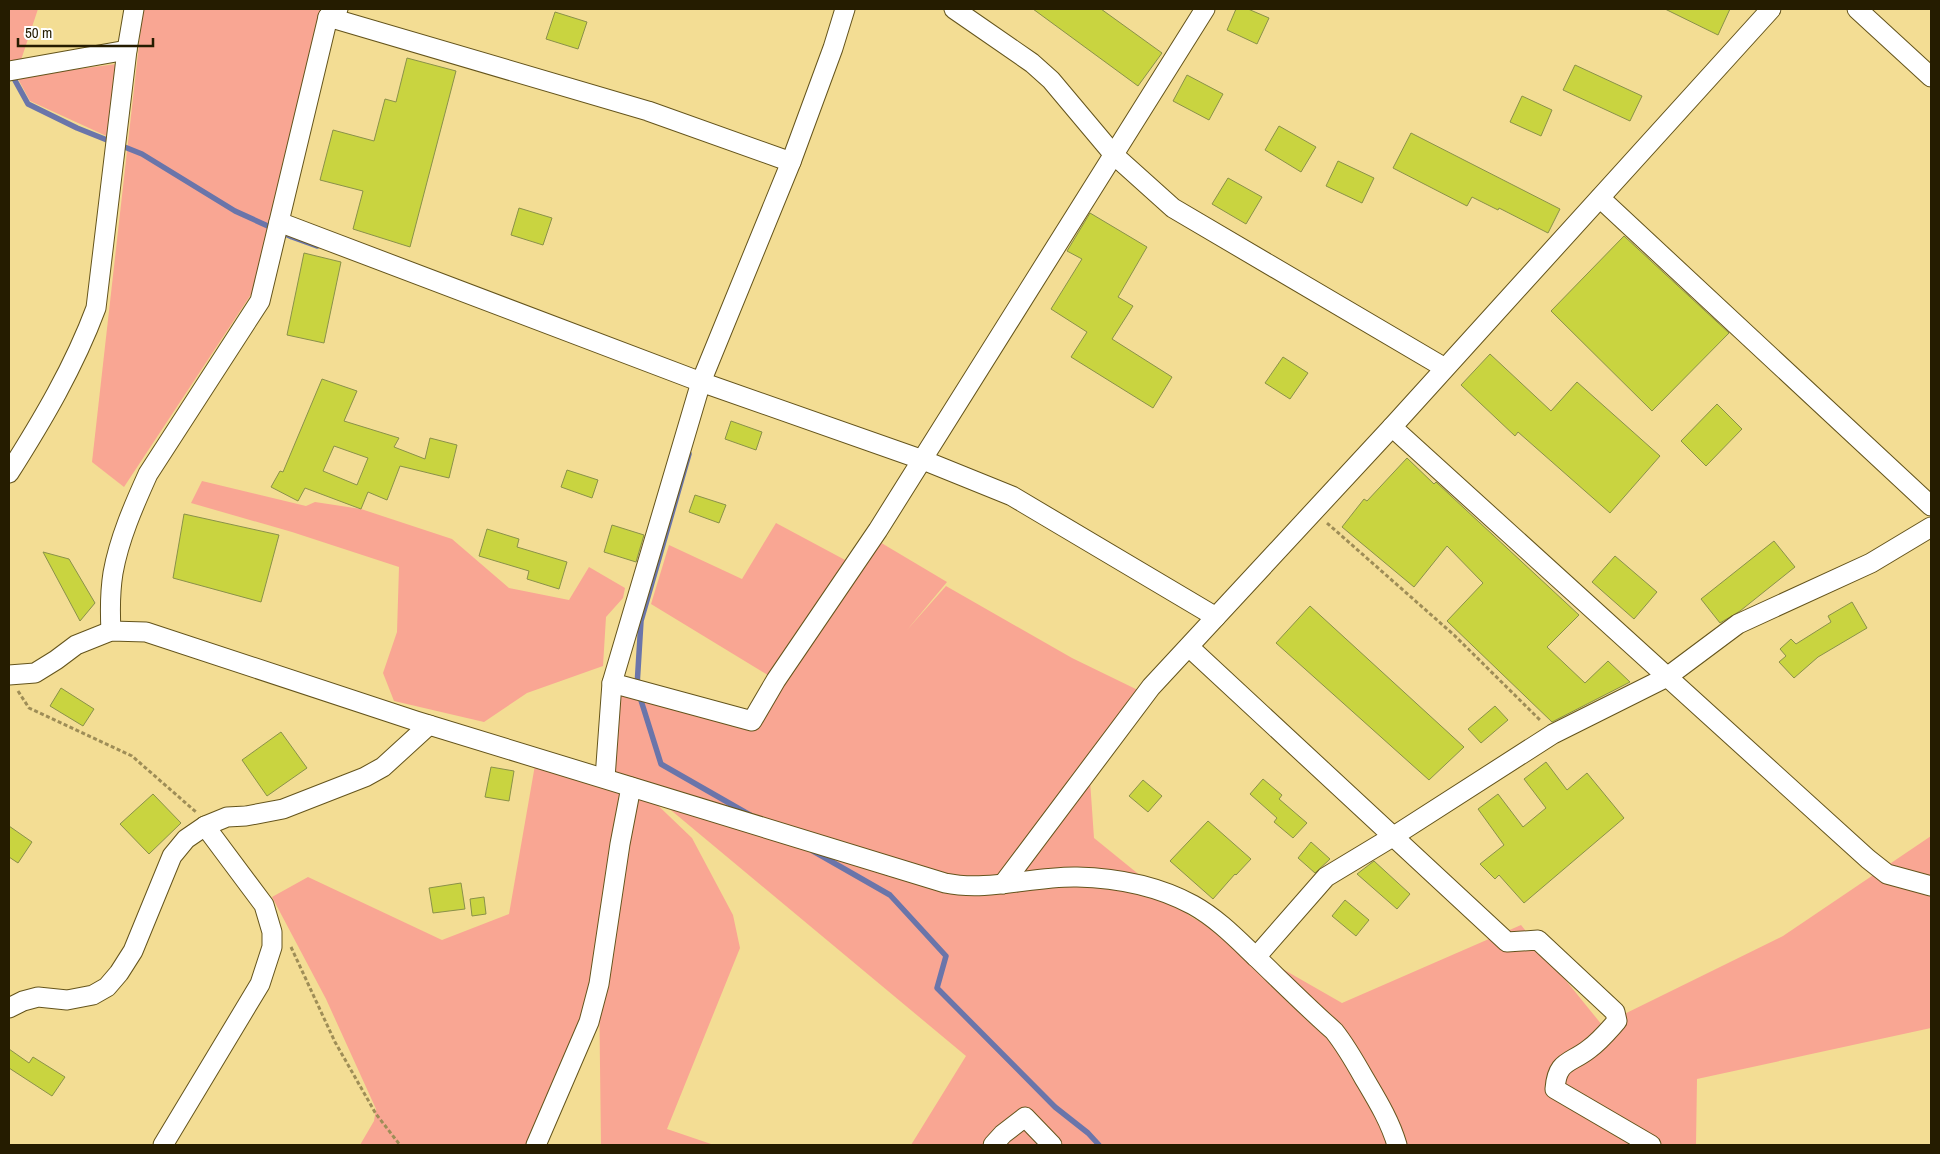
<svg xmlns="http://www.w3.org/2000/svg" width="1940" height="1154" font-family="'Archivo Narrow',sans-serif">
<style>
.green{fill:#f9a693}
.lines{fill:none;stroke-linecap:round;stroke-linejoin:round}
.stream{stroke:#6a75aa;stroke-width:5.5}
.building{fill:#c9d440;stroke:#8a9149;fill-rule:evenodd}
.minor-casing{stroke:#64541c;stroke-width:21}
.path{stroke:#9e8d57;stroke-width:3;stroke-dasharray:4 2.5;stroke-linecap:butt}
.minor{stroke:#fff;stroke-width:19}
</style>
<rect width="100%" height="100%" fill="#f3dd94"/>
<g class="green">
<polygon points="9,9 38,9 21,60 9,60"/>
<polygon points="143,9 325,9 252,293 124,487 92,462"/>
<polygon points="124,63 113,139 30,101 17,77"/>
<polygon points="202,481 306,506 315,502 361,509 452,539 509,588 569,600 589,567 625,588 623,598 606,617 603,666 527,693 484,722 394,701 383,673 397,632 399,567 292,532 191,503"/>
<polygon points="776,523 847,561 776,680 651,604 669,545 742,579"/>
<polygon points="873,538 947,582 907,630 946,586 1072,658 1146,694 1089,766 1094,838 1190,916 1342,1003 1521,925 1602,1025 1783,936 1931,836 1931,1028 1697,1079 1696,1145 911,1145 966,1056 642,786 611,772 621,688 755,725"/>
<polygon points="535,765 645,793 692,838 733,915 740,948 667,1129 714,1145 601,1145 599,986 529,1145 360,1145 374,1121 376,1109 326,999 272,897 308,877 442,940 509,914"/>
</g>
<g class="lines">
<g class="stream">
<polyline points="12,75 28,104 77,128 142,154 235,211 292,237 317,246"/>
<polyline points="637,686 641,621 689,454"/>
<polyline points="639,694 661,764 750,815"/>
<polyline points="813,851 890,895 946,956 937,988 1055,1107 1088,1133 1099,1145"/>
</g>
</g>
<g class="building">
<polygon points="1033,9 1101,9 1162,53 1138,86"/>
<polygon points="1236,9 1248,9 1269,18 1257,44 1227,30"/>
<polygon points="1665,9 1730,9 1718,35"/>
<polygon points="555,12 587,22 578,49 546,39"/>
<polygon points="407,58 456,71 410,247 353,229 363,191 320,180 333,130 374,141 385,99 396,102"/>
<polygon points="1575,65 1642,96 1630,121 1563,90"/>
<polygon points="1187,75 1223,94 1209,120 1173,101"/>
<polygon points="1522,96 1552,110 1541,136 1510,122"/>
<polygon points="1279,126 1316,147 1301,172 1265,150"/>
<polygon points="1411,133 1560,209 1548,233 1499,208 1498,210 1472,197 1467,206 1393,168"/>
<polygon points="1338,161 1374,178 1362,203 1326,186"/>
<polygon points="1228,178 1262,197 1246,224 1212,204"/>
<polygon points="519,208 552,218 543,245 511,235"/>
<polygon points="1090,213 1147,247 1118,297 1133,306 1112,339 1172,377 1153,408 1071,357 1087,332 1051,309 1082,259 1067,251"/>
<polygon points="1624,236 1729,333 1652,411 1551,311"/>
<polygon points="304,253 341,262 324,343 287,335"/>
<polygon points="1490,354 1551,411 1577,382 1660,456 1610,513 1518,432 1515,436 1461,385"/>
<polygon points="1283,357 1308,373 1290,399 1265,383"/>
<path d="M322 379 357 391 344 421 399 438 394 447 425 459 430 438 457 445 449 478 400 466 387 500 368 492 361 509 305 488 298 501 271 487 280 471 283 472ZM334 446 368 458 357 485 323 471Z"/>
<polygon points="1717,404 1742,429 1706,466 1681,441"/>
<polygon points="731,421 762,432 756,450 725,439"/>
<polygon points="1407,458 1434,484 1436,482 1579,615 1547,647 1585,683 1608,661 1630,682 1552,722 1447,621 1483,583 1447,546 1414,587 1342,527 1364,499 1367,501"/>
<polygon points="567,470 598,480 592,498 561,487"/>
<polygon points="695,495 726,505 719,523 689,512"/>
<polygon points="184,514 279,535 261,602 173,578"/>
<polygon points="612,525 644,535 636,562 604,552"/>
<polygon points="487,529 519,539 517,547 567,562 559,589 527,579 529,571 479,556"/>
<polygon points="1774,541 1795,567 1740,611 1720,623 1701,599"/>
<polygon points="43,552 69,559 95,603 80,621"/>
<polygon points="1615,556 1657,592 1634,619 1592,582"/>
<polygon points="1852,602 1867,628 1818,657 1794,678 1779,662 1786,656 1780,649 1791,639 1796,644 1831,622 1828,616"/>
<polygon points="1310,606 1464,747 1429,780 1276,643"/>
<polygon points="61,688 94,709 83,726 50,706"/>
<polygon points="1495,706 1508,720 1481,743 1468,729"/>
<polygon points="281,732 307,768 267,796 242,760"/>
<polygon points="1546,762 1567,790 1587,773 1624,818 1524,903 1499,875 1495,879 1480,864 1504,845 1478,809 1498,794 1523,827 1546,808 1524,779"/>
<polygon points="491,767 514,771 509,801 485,797"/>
<polygon points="1263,779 1282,795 1279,799 1307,823 1293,838 1274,822 1277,818 1250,794"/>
<polygon points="1143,780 1162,796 1148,812 1129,796"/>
<polygon points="153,794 181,823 149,854 120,824"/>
<polygon points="1208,821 1251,859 1236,875 1235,874 1213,899 1170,861"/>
<polygon points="9,826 32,842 18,863 9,857"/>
<polygon points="1311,842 1330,859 1315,873 1298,858"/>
<polygon points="1374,861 1410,894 1397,909 1357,874"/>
<polygon points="461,883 465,909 433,913 429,888"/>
<polygon points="484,897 486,914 472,916 470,899"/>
<polygon points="1345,900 1369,920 1356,936 1332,916"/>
<polygon points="9,1049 29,1063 33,1057 65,1077 52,1096 9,1068"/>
</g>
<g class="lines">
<defs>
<g id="minor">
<polyline points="954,9 1032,63 1051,80 1114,155 1173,208 1445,368"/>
<polyline points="1857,9 1931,77"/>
<polyline points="328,17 648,111 791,162"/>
<polyline points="9,71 127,50"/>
<polyline points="1600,198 1931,506"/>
<polyline points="279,222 701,382 923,460 1012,496 1216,617"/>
<polyline points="1392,427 1868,859 1887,874 1931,886"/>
<path d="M9 473C42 421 74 367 96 308L127 50 134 9"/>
<path d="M111 631C110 612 110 592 113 573 119 539 134 505 148 474L260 301 328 17 338 9"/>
<path d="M1189 647 1507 942 1538 940 1615 1012 1617 1021C1608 1031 1600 1041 1589 1049 1570 1064 1557 1060 1555 1089L1651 1145"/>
<path d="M9 675 35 673 56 660 76 645 111 631 146 632 416 721 945 883C989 892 1032 876 1077 877 1117 878 1158 886 1193 905 1218 919 1237 939 1257 958 1283 983 1308 1008 1334 1031 1346 1046 1355 1062 1364 1078 1377 1100 1390 1121 1397 1145"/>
<polyline points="612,683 752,721 776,680 878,530 1205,9"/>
<polyline points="605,778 612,683 701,382 791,162 833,48 845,9"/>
<polyline points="1003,884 1151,687 1392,427 1771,9"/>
<polyline points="1256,957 1326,877 1394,836 1553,734 1667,677 1738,624 1871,563 1931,527"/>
<polyline points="9,1008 23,1001 38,997 67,1000 93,995 107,987 119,973 133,951 172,856 186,839 205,826 227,817 246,816 283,809 365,777 383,767 429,725"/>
<polyline points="163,1145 260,984 272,947 272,932 264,905 205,826"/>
<polyline points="536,1145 589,1022 599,984 620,844 631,787"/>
<polyline points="993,1145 1003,1134 1025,1117 1052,1145"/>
</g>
</defs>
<use href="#minor" class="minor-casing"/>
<g class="path">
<polyline points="1327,523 1454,635 1541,721"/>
<polyline points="18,691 29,708 132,756 196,812"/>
<polyline points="291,947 335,1042 376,1114 400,1145"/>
</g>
<use href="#minor" class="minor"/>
</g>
<rect width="1940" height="1154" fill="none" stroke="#251c00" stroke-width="20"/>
<path d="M18 38v8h135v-8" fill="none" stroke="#251c00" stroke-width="2.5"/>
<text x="25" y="38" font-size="15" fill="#251c00" stroke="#ffffff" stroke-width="4" paint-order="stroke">50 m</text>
</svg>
